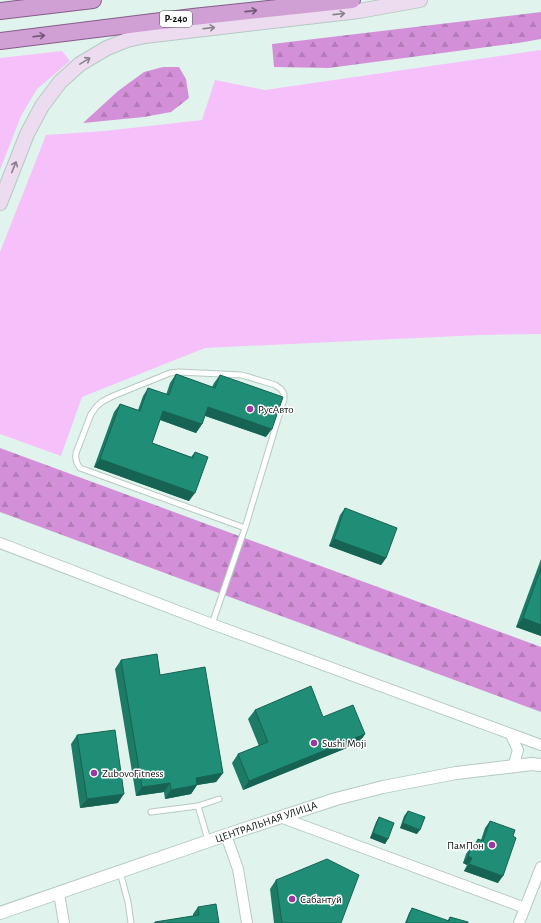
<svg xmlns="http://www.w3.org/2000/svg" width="541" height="923" font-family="'Alegreya Sans',sans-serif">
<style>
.green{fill:#f6c1fb}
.forest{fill:url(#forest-firs)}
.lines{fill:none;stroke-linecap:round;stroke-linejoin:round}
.service-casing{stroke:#b6c9c3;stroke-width:7}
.minor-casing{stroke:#b6c9c3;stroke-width:12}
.tertiary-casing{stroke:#b6c9c3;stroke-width:14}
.secondary-casing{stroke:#b6c9c3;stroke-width:16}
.trunk-casing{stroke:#835e88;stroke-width:18}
.service{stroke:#fff;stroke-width:5}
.minor{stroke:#fff;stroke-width:10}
.tertiary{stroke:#fff;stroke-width:12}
.secondary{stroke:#eddbef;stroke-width:14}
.trunk{stroke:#d09fd4;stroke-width:16}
.wall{fill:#1c7a65}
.shaded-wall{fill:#166353}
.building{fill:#208e76;stroke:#166353}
.oneway{stroke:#6e5872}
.oneway2{stroke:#87818b}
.poi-dot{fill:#9839a2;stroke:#fff;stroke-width:1.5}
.labels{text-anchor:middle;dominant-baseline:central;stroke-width:3;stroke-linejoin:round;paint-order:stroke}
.shield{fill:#fff;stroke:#545958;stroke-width:1}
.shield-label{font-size:10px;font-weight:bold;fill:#0b1210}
.poi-label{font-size:11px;fill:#0b1210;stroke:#fff;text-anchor:start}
.street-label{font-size:11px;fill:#0b1210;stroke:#fff}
</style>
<defs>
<pattern id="forest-firs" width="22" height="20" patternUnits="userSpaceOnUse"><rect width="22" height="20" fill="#d390d9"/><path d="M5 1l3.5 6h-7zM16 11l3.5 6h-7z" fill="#b47bb9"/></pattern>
</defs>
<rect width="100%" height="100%" fill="#e0f4ed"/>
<g class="green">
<polygon points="541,50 541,334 480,335 205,348 82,397 61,456 0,434 0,252 46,135 105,131 202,120 215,80 265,90"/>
<polygon points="62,51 70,61 37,89 21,116 0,170 0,58"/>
</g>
<g class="forest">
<polygon points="541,12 541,39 518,43 329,68 274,67 272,44"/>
<polygon points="163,67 179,67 186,79 189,98 171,112 144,117 83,123 118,91 144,72"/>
<polygon points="0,448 541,647 541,712 0,512"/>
</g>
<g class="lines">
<defs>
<g id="service">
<path d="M212 624 245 528 284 399V394L281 389 275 385 242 375 179 372 170 373 113 396 103 401 97 406 91 414 76 453C75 459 76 463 80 468L245 528"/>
<polyline points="198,806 219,799"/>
<polyline points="151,812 198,806 208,840"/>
<polyline points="120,872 128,902 131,923"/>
</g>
<g id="minor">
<polyline points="0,543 212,624 541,745"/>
<polyline points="511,735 518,750 513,767"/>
<polyline points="280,817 525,908"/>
<polyline points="226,835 238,869 247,923"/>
<polyline points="59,893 64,923"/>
<polyline points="519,923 541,867"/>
</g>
<polyline id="tertiary" points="0,913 226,835 336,799 383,787 456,773 532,764 541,765"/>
<polyline id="secondary" points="0,203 27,134 42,106 60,82 80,64 107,48 127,40 145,36 359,11 420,0"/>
<g id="trunk">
<polyline points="0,11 93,0"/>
<polyline points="0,41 193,17 352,0"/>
</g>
</defs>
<use href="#service" class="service-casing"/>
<use href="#minor" class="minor-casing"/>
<use href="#tertiary" class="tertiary-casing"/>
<use href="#secondary" class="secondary-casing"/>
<use href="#trunk" class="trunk-casing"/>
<use href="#service" class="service"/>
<use href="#minor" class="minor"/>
<use href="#tertiary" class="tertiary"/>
<use href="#secondary" class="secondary"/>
<use href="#trunk" class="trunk"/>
</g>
<g class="wall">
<polygon points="176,374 212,387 214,383 220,375 266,437 205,416 202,424 196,433 160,420 152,443 191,457 195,452 189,501 94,467 114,412 120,404 138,410 143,396 148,388 166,395 170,383"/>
<polygon points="345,508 386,558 381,565 329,546 340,515"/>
<polygon points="541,559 541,636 516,627"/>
<polygon points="121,660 160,675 223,773 216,782 197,785 191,794 165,799 164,792 136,796 115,669"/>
<polygon points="255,710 323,717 365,734 359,743 243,790 232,763 238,754 259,746 248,719"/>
<polygon points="77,735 118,803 80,808 71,744"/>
<polygon points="408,811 417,834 400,828 404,816"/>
<polygon points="379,817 388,839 385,844 370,838 376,822"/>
<polygon points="490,821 498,883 464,871 467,865 463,863 466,854 471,847 472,848 478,839 481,840 485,828"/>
<polygon points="276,880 341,923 274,923 270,889"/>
<polygon points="198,907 219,923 154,923 155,922 193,916 193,914"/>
<polygon points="412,908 447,921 450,917 468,923 405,923 409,913"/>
</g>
<g class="shaded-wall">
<polygon points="208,407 272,429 266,437 203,415"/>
<polygon points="163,411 202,424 196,433 158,419"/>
<polygon points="100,459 195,493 189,501 94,467"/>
<polygon points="334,539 386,558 381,565 329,546"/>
<polygon points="523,618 541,625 541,636 516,627"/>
<polygon points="365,734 359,743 243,790 249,781"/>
<polygon points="223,773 216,782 197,785 191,794 165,799 171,790 196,778"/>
<polygon points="170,783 164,792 136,796 142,787"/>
<polygon points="124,794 118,803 80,808 87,799"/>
<polygon points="403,823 420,830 417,834 400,828"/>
<polygon points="373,833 388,839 385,844 370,838"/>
<polygon points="468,856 472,858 467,865 463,863"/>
<polygon points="469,864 503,876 498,883 464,871"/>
</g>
<g class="building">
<polygon points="176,374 215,388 220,375 283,397 272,429 208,407 202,424 163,411 152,443 193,458 195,452 208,457 195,493 100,459 120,404 140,411 148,388 169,395"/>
<polygon points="345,508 397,528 386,558 334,539"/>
<polygon points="541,568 541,625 523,618"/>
<polygon points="157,654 160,675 205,667 223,773 196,778 197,785 171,790 170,783 142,787 121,660"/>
<polygon points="311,686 323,717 353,705 365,734 249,781 238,754 268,742 255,710"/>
<polygon points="115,730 124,794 87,799 77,735"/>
<polygon points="408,811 425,817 420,830 403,823"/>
<polygon points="379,817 394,823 388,839 373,833"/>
<polygon points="490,821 515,830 513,836 516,838 503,876 469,864 472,858 468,856 471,847 474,849 478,839 483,841"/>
<polygon points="327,859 359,875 341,923 282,923 276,880"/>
<polygon points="216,904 219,923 155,923 155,922 199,915 198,907"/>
<polygon points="412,908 449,921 450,917 468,922 468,923 406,923"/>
</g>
<defs><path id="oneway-shaft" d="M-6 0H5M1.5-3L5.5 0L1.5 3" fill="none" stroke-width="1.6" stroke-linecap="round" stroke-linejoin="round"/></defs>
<g class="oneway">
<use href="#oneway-shaft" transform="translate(251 11) rotate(-6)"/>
<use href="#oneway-shaft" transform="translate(39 36) rotate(-7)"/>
</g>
<g class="oneway2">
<use href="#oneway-shaft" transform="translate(339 14) rotate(-6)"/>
<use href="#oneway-shaft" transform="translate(209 28) rotate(-7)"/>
<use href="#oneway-shaft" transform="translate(85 61) rotate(-31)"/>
<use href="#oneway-shaft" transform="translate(14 167) rotate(-68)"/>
</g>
<g class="poi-dot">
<circle cx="250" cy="409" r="4"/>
<circle cx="314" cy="743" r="4"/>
<circle cx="94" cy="773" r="4"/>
<circle cx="492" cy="845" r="4"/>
<circle cx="292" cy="899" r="4"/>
</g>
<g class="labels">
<rect class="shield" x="160" y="11" width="32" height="16" rx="3"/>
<g class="shield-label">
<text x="176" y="19">Р-240</text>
</g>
<g class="poi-label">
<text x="258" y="409">РусАвто</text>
<text x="322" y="743">Sushi Moji</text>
<text x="102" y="773">ZubovoFitness</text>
<text x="484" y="845" text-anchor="end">ПамПон</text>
<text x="300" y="899">Сабантуй</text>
</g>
<g class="street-label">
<text transform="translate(266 822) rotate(-19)">ЦЕНТРАЛЬНАЯ УЛИЦА</text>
</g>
</g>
</svg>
